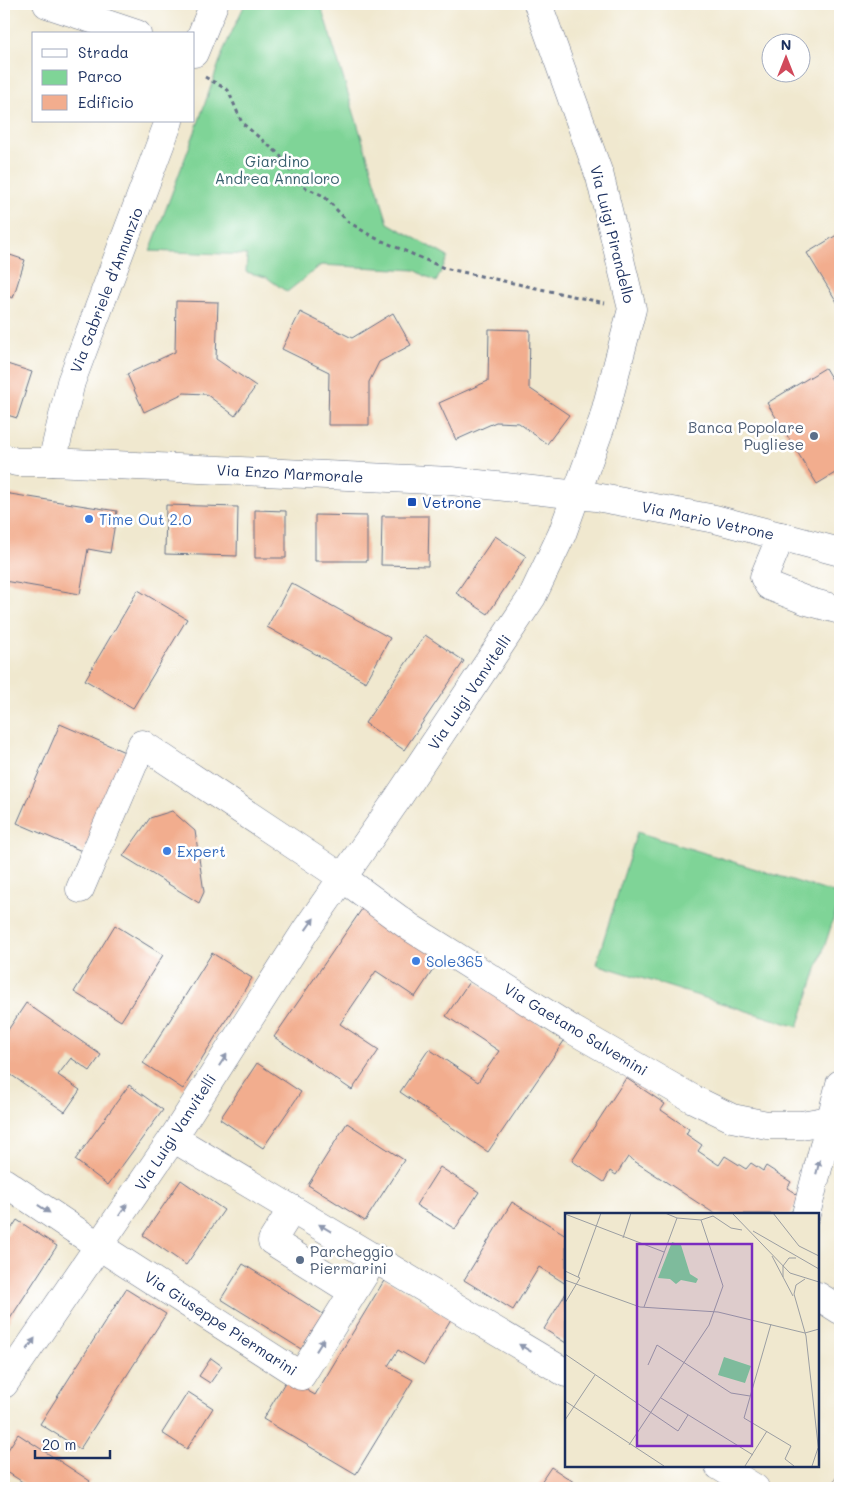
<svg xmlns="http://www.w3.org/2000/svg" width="844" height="1492" font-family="Mali,sans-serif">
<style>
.green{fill:#7fd497;stroke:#4d827a}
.building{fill:#f2ad8e}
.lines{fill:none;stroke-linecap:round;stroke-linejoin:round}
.minor-casing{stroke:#667086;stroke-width:29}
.path{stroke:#667086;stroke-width:3;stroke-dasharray:4 4;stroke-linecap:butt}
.minor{stroke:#fff;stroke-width:28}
.oneway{fill:#8d97ae}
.service-dot{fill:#5c6f8a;stroke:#fff;stroke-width:2}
.transit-dot{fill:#1a4fb4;stroke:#fff;stroke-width:2}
.shop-dot{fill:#3f7fe0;stroke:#fff;stroke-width:2}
.labels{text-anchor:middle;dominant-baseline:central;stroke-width:5;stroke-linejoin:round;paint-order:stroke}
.park-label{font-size:15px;fill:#39616f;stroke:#fff}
.street-label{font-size:15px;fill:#1b2f5e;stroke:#fff}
.service-label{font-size:15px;fill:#4e5e75;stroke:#fff;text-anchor:end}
.transit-label{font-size:15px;fill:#164399;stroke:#fff;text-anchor:start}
.shop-label{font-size:15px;fill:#366cbe;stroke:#fff;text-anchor:start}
.inset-road{fill:none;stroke:#9b9ea2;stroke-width:1}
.view{fill:#7b2cbf;fill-opacity:0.15;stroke:#7b2cbf;stroke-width:2.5}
.inset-edge{fill:none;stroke:#1b2f5e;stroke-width:2.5}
</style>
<rect width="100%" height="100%" fill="#fff"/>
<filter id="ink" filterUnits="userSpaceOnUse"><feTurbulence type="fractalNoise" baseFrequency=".02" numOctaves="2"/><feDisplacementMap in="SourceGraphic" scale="10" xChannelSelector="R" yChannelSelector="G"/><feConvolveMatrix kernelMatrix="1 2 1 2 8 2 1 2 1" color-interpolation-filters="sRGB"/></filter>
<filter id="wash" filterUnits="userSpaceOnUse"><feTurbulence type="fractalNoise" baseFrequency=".0096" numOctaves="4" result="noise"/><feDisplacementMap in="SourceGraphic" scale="20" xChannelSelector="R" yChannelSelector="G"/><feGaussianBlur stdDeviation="1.12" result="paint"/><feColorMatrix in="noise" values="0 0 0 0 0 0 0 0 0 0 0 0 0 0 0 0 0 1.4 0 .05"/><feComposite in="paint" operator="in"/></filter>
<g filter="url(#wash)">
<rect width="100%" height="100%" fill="#f0e8cf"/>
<g class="green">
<polygon points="245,4 315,4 321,6 388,223 448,257 436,282 415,270 321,265 287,292 266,277 246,272 247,255 150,251 196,129 224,49"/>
<polygon points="637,832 840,895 840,899 798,1027 596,964"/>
</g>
<g id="blocks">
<g class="building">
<polygon points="840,233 840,307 807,253"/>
<polygon points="4,253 25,260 13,298 4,295"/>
<polygon points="176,301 218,302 216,359 256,386 235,416 206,394 184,393 144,412 127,374 175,352"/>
<polygon points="300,312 352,338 393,313 411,345 379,362 369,382 369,425 328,425 329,372 282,349"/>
<polygon points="489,329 530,330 529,388 569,415 547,444 519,423 496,422 456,440 439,403 488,381"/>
<polygon points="4,363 32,372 17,418 4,414"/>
<polygon points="825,368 840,393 840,470 817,484 767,403"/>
<polygon points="4,493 117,511 110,553 88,549 80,594 4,581"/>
<polygon points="166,505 238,507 237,556 165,554"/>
<polygon points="255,510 286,511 286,558 255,558"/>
<polygon points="315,515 367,516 367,561 315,561"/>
<polygon points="382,516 429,516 428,566 381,565"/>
<polygon points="495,536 526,556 488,614 456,593"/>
<polygon points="291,583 390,638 366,682 267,627"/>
<polygon points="138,590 187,619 133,708 85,680"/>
<polygon points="425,635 464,661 404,750 365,723"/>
<polygon points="60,724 127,753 84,852 17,823"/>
<polygon points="172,811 195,831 204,892 199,903 123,856 150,818"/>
<polygon points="364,906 441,958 415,997 376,971 340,1024 379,1050 352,1090 274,1037"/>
<polygon points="115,925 163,955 121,1021 74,992"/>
<polygon points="212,953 252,978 183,1089 143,1063"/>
<polygon points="471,979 564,1041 488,1152 400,1092 429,1049 478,1082 499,1051 446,1016"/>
<polygon points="26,1003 101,1055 90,1071 71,1058 58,1075 80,1090 65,1112 4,1070 4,1036"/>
<polygon points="257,1063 301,1092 263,1148 220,1119"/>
<polygon points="626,1078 665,1104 661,1110 689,1129 686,1134 702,1145 698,1151 719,1165 725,1156 746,1169 751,1163 763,1171 766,1166 791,1182 787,1188 801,1197 790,1214 715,1214 628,1157 616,1175 610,1171 604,1182 572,1161"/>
<polygon points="129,1085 163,1110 108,1185 75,1160"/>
<polygon points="347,1123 404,1160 365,1221 308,1185"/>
<polygon points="440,1167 479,1192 455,1229 416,1205"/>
<polygon points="181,1180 224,1210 186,1265 143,1235"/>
<polygon points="512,1202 566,1235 566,1284 539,1267 513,1310 464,1280"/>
<polygon points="17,1220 57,1246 4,1328 4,1240"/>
<polygon points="243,1264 323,1314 301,1349 221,1299"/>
<polygon points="385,1279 451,1319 424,1365 398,1350 388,1366 413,1380 356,1474 263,1419 287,1379 315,1395"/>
<polygon points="126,1289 166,1314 80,1449 40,1424"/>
<polygon points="566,1293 566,1343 544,1329"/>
<polygon points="211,1358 222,1366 210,1383 199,1376"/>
<polygon points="188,1392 213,1408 187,1449 162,1433"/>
<polygon points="18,1434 90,1481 85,1488 32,1488 4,1470 4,1456"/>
<polygon points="551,1467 583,1488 537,1488"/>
<polygon points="840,1471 840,1487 833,1483"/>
</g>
</g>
</g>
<g filter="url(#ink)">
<use href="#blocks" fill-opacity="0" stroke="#667086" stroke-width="1"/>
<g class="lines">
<defs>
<g id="minor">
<polyline points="47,4 137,34"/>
<polyline points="194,53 214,4"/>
<polyline points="4,458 16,462 52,462 451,481 596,497 715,519 840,552"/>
<polyline points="52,462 71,382 169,121"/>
<polyline points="781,536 764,577 769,586 807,601 840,610"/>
<polyline points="80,889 142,744 343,878 411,928 573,1030 693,1099 732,1118 767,1125 801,1125 830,1120"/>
<polyline points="173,1138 566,1373"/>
<polyline points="4,1182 99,1246 301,1376 375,1257"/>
<polyline points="292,1209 272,1241 353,1292"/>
<polyline points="806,1214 840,1084"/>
<polyline points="818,1296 840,1310"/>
<polyline points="4,1384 173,1138 306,930 396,801 532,597 562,534 603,420 632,309 600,177 538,4"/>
<polyline points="719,1466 755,1488"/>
</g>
</defs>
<use href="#minor" class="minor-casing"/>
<polyline class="path" points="205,77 228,90 242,123 280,155 300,185 324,196 347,221 373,237 444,268 605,303"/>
<use href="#minor" class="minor"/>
</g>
<defs><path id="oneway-solid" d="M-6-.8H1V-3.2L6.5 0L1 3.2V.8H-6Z" transform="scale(1.25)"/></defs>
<g class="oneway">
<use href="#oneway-solid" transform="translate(310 924) rotate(-55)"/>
<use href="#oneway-solid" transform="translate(223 1060) rotate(-57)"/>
<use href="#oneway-solid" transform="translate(818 1167) rotate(-76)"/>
<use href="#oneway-solid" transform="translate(44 1209) rotate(34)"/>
<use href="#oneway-solid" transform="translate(123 1210) rotate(-56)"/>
<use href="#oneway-solid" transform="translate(325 1228) rotate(-149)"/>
<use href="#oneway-solid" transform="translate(31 1344) rotate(-56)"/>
<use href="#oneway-solid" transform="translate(320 1345) rotate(-58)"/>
<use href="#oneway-solid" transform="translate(525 1348) rotate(-149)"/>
</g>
</g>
<g class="service-dot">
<circle cx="814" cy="436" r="5"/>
<circle cx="300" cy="1260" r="5"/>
</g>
<rect class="transit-dot" x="407" y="497" width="10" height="10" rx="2.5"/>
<g class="shop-dot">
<circle cx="89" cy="519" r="5"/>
<circle cx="167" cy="851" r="5"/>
<circle cx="416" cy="961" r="5"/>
</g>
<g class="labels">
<g class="park-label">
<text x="277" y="161">Giardino<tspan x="277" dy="17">Andrea Annaloro</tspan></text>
</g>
<g class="street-label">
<text transform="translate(613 234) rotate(76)">Via Luigi Pirandello</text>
<text transform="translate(106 290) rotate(-69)">Via Gabriele d'Annunzio</text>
<text transform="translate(290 473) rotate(3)">Via Enzo Marmorale</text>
<text transform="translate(708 520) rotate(12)">Via Mario Vetrone</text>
<text transform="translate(469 692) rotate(-56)">Via Luigi Vanvitelli</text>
<text transform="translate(576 1029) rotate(31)">Via Gaetano Salvemini</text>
<text transform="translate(175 1132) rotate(-57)">Via Luigi Vanvitelli</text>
<text transform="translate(221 1323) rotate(33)">Via Giuseppe Piermarini</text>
</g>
<g class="service-label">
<text x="804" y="427">Banca Popolare<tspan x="804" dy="17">Pugliese</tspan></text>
<text x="310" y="1251" text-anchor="start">Parcheggio<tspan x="310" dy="17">Piermarini</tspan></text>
</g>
<g class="transit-label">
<text x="422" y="502">Vetrone</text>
</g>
<g class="shop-label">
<text x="99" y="519">Time Out 2.0</text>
<text x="177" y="851">Expert</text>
<text x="426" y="961">Sole365</text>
</g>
</g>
<g transform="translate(565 1213)">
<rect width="254" height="254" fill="#f0e8cf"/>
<path d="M107 29 116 32 125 61 133 66 131 70 116 67 111 71 105 66 93 65ZM159 144 186 153 180 170 153 162Z" fill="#7fd497"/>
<path class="inset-road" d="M167 0 225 60 254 69M208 0 234 33 254 43M0 1 99 39M136 7 148 3 166 15 177 17M188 18 254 56M58 25 66 0M207 43 218 64M0 58 15 65 0 90M13 64 36 0M240 66 231 72 229 81 241 123 254 241M0 67 75 94 153 99 240 120 254 116M228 83 218 64V53L224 45H231M79 94 112 5M206 111 179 205 226 233 220 246 229 253M0 141 113 218 123 202M83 152 92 132 166 180 185 183M96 185 188 242M0 188 99 253M0 207 30 162M64 232 144 112 158 73 136 7 112 5 100 0M180 253 202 218M247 253 253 235"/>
<path class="view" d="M72 31H187V233H72Z"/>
<rect width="254" height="254" class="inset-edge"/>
</g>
<rect width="844" height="1492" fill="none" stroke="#fff" stroke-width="20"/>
<rect x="32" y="32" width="162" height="90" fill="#ffffff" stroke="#a4acbf"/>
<rect x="42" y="49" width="25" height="8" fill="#ffffff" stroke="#a4acbf"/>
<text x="78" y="58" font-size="15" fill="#1b2f5e">Strada</text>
<rect x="42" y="70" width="25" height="15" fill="#7fd497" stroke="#a4acbf"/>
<text x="78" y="82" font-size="15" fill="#1b2f5e">Parco</text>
<rect x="42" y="95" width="25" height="15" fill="#f2ad8e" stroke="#a4acbf"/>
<text x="78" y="108" font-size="15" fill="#1b2f5e">Edificio</text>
<g transform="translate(786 58)"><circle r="24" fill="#ffffff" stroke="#a4acbf"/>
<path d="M0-4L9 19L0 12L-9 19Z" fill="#d1495b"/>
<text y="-8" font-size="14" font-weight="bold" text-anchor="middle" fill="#1b2f5e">N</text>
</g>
<path d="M35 1450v8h75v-8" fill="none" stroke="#1b2f5e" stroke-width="2.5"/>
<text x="42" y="1450" font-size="15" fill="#1b2f5e" stroke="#ffffff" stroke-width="4" paint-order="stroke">20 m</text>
</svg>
